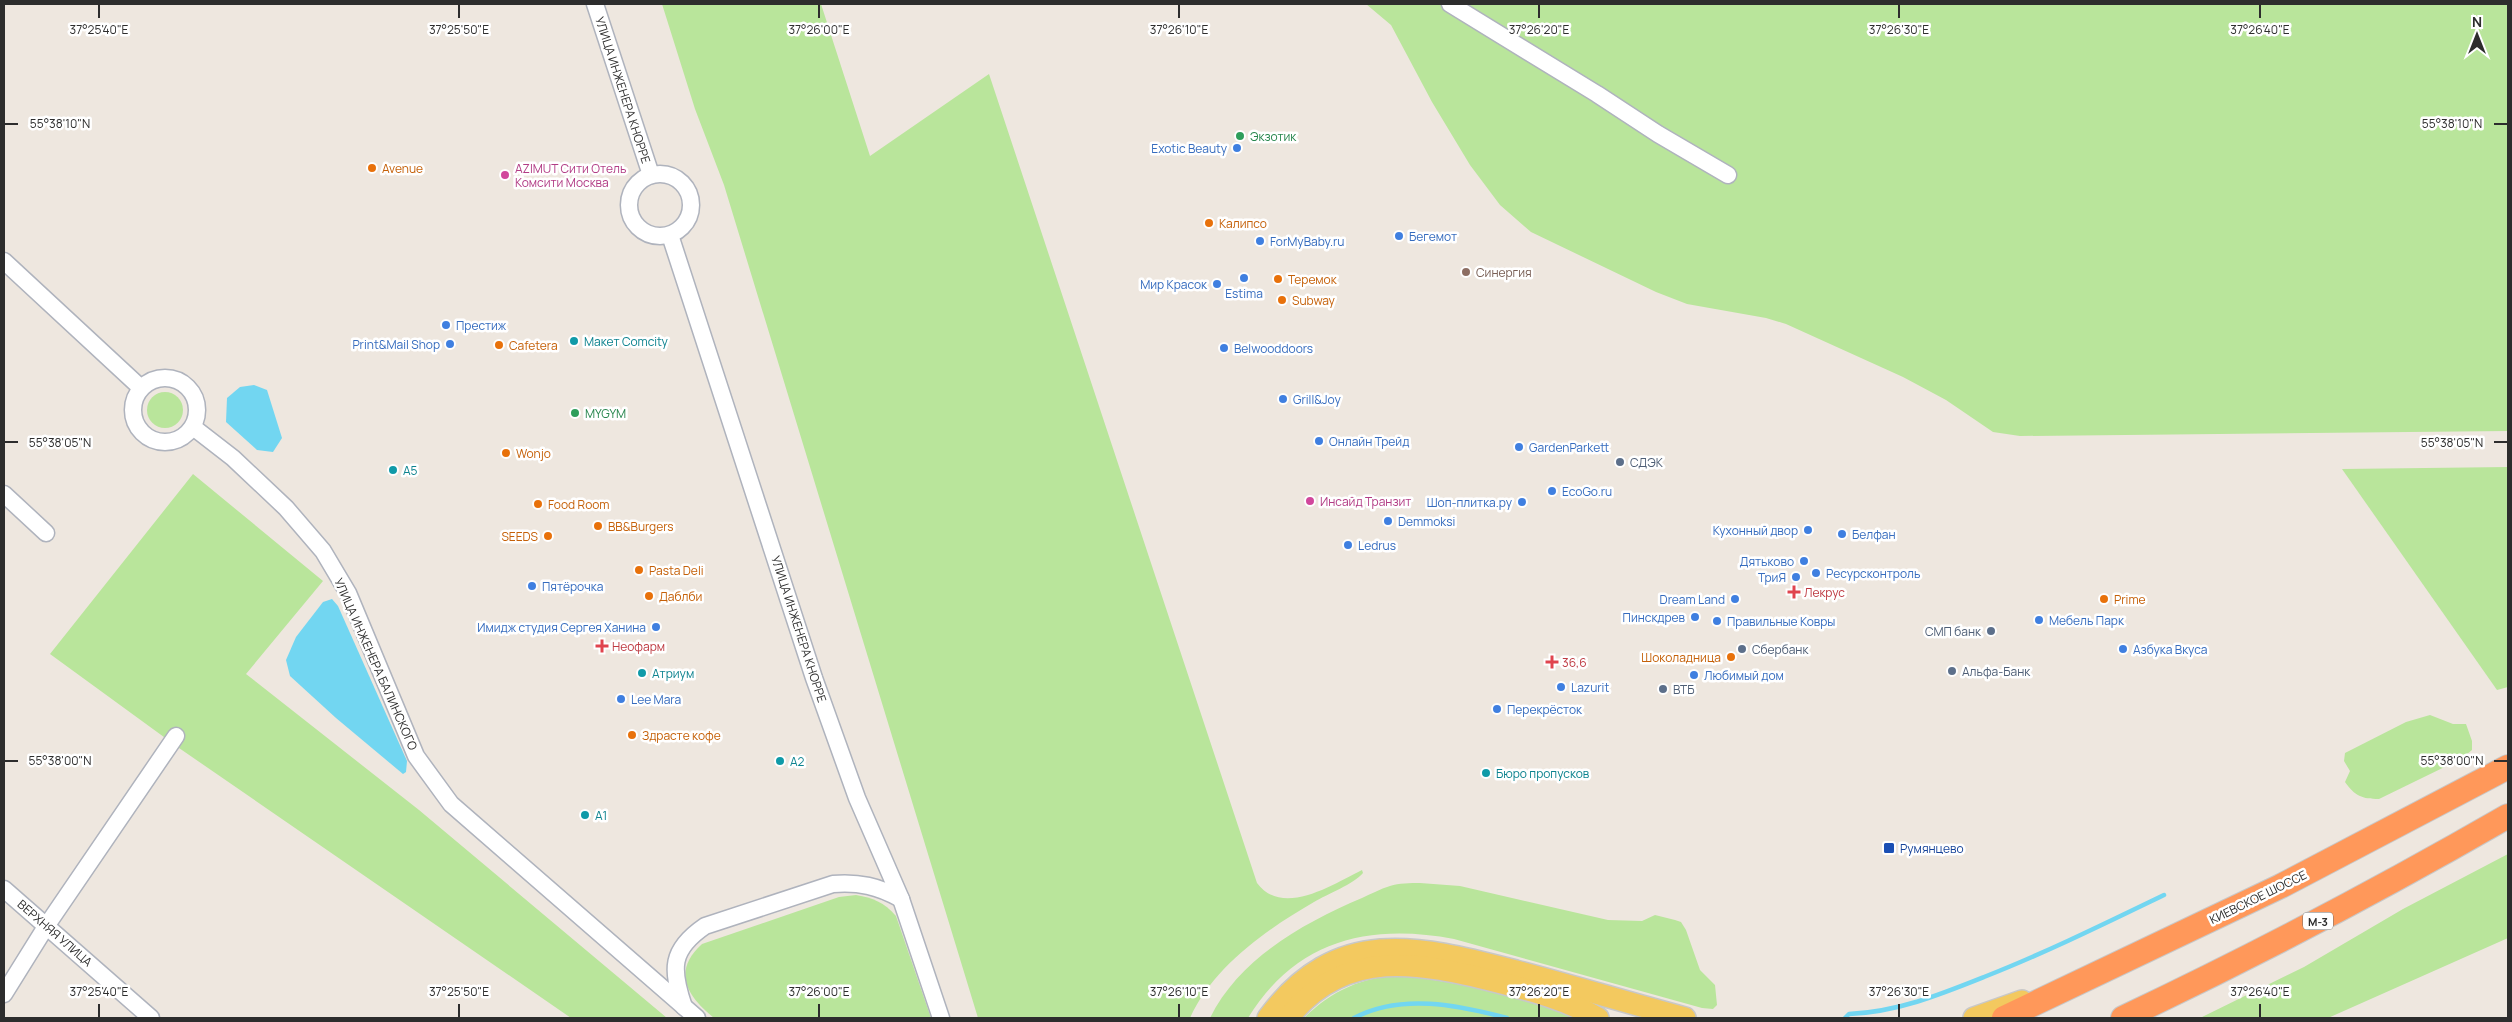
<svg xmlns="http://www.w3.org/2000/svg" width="2512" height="1022" font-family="Manrope,sans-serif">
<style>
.green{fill:#b9e59b}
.water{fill:#72d6f1}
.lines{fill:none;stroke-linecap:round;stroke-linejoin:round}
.stream{stroke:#72d6f1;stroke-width:4.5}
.minor-casing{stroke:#afb3bd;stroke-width:19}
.major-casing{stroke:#c8c8c8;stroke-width:24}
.highway-casing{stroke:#c8c8c8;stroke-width:26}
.minor{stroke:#fff;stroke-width:16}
.major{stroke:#f3c95f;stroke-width:21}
.highway{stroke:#ff985a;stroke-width:24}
.ticks{fill:none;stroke:#2d2d2d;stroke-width:2}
.leisure-dot{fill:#2e9e5b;stroke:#fff;stroke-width:2}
.shop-dot{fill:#3f7fe0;stroke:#fff;stroke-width:2}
.food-dot{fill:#e8710a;stroke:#fff;stroke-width:2}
.hotel-dot{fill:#d1479c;stroke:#fff;stroke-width:2}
.education-dot{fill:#8d6e63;stroke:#fff;stroke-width:2}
.culture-dot{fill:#0f9aa8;stroke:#fff;stroke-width:2}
.service-dot{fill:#5c6f8a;stroke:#fff;stroke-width:2}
.health-dot{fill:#e0444e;stroke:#fff;stroke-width:2}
.transit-dot{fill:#1a4fb4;stroke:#fff;stroke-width:2}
.labels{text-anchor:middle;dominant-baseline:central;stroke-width:5;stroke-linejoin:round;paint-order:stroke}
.shield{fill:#fff;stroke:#6c6c6c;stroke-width:1}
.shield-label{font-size:11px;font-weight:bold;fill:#2d2d2d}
.street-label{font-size:12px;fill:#2d2d2d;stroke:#fff}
.leisure-label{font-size:12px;fill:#27864d;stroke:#fff;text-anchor:start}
.shop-label{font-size:12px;fill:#366cbe;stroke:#fff;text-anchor:start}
.food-label{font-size:12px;fill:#c56008;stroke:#fff;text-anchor:start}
.hotel-label{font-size:12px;fill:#b23c85;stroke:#fff;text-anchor:start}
.education-label{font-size:12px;fill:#785e54;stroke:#fff;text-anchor:start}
.culture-label{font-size:12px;fill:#0d838f;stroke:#fff;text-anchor:start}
.service-label{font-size:12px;fill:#4e5e75;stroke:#fff;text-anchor:start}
.health-label{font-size:12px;fill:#be3a42;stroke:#fff;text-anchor:start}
.transit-label{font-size:12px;fill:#164399;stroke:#fff;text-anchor:start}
.ticks-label{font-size:12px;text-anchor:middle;fill:#2d2d2d;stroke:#fff;stroke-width:5;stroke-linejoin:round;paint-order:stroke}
</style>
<rect width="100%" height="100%" fill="#eee7df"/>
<g class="green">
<path d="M662 4H821L870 156 989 74 1257 883C1283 918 1333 884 1362 870L1363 873C1354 884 1327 894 1314 902 1267 929 1213 967 1190 1018H978L724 185 695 109Z"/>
<polygon points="1366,4 2508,4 2508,431 2020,436 1993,432 1946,400 1903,377 1786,324 1766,318 1687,304 1656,292 1531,232 1500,205 1470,165 1432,102 1391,25"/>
<circle cx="165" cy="410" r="18"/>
<polygon points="2508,467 2508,687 2497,690 2342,469"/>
<polygon points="193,474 323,581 246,674 419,810 667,1018 571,1018 179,748 50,654"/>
<path d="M2430 715 2453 724H2466L2472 741V750L2461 759 2379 799C2362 799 2355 796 2345 782L2350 771 2344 761 2345 753 2406 722Z"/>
<polygon points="2508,854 2508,938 2328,1018 2200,1018 2304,967 2403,909"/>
<path d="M1420 883 1460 886 1608 920 1642 921 1655 915 1675 920 1681 922 1686 930 1700 970 1715 985 1717 1005 1713 1009 1702 1008 1454 939C1369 923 1296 940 1248 1018H1210C1239 959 1303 923 1362 898 1371 894 1380 889 1390 886 1399 883 1410 883 1420 883Z"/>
<path d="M856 895C873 898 884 902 896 916L931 1018H714C688 997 671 972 702 944L839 897Z"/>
<path d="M1401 976C1458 981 1522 997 1575 1018H1304C1331 991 1363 976 1401 976Z"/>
</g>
<g class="water">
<polygon points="254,385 267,390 282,438 273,452 257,450 226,422 227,398 240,387"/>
<polygon points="332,599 338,606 407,761 406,772 403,774 336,718 290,676 286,660 296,637 323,602"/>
</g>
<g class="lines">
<g class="stream">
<path d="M1354 1018C1401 993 1458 1005 1507 1018"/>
<path d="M1845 1018 1849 1014C1897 1012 1939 995 1984 977 2045 953 2104 924 2164 895"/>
</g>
<defs>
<g id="minor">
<polyline points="595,4 651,175"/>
<polyline points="1450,4 1597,94 1658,134 1728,175"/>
<circle cx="660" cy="205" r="31"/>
<polyline points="670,235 814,678 857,798 901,899 941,1018"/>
<polyline points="4,261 141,388"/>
<circle cx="165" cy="410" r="32"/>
<polyline points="193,427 233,458 286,508 323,551 348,593 416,756 451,804 697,1018"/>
<polyline points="4,494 46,533"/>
<polyline points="4,889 151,1018"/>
<polyline points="4,994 47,925 176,736"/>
<path d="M684 1007C671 969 670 950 705 926L833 884C859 882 878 886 901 899"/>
</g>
<g id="major">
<path d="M1268 1018C1337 924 1419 946 1516 971 1573 986 1629 1003 1685 1018"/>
<path d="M1288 1018C1345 946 1421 963 1498 982 1533 991 1567 1000 1598 1018"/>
<polyline points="1974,1018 2022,1001"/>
</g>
<g id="highway">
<polyline points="2004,1018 2281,886 2508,767"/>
<path d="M2123 1018C2254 956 2383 888 2508 816"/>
</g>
</defs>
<use href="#minor" class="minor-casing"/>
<use href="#major" class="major-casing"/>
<use href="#highway" class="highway-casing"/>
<use href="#minor" class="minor"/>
<use href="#major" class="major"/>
<use href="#highway" class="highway"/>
</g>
<path class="ticks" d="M99 5V18M459 5V18M819 5V18M1179 5V18M1539 5V18M1899 5V18M2260 5V18M5 124H18M2494 124H2507M5 442H18M2494 442H2507M5 761H18M2494 761H2507M99 1004V1017M459 1004V1017M819 1004V1017M1179 1004V1017M1539 1004V1017M1899 1004V1017M2260 1004V1017"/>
<g class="leisure-dot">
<circle cx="1240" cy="136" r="5"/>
<circle cx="575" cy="413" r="5"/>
</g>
<g class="shop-dot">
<circle cx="1237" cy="148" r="5"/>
<circle cx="1399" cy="236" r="5"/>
<circle cx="1260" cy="241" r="5"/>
<circle cx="1244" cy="278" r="5"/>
<circle cx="1217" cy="284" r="5"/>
<circle cx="446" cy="325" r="5"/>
<circle cx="450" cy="344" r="5"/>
<circle cx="1224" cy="348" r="5"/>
<circle cx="1283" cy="399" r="5"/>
<circle cx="1319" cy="441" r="5"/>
<circle cx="1519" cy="447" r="5"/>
<circle cx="1552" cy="491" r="5"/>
<circle cx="1522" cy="502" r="5"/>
<circle cx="1388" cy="521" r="5"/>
<circle cx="1808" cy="530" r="5"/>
<circle cx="1842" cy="534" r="5"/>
<circle cx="1348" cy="545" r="5"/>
<circle cx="1804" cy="561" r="5"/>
<circle cx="1816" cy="573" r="5"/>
<circle cx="1796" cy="577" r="5"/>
<circle cx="532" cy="586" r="5"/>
<circle cx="1735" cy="599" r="5"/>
<circle cx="1695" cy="617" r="5"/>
<circle cx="2039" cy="620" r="5"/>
<circle cx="1717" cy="621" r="5"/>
<circle cx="656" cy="627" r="5"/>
<circle cx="2123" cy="649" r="5"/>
<circle cx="1694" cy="675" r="5"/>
<circle cx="1561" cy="687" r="5"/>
<circle cx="621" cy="699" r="5"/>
<circle cx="1497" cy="709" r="5"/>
</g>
<g class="food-dot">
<circle cx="372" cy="168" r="5"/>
<circle cx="1209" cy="223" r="5"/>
<circle cx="1278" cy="279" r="5"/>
<circle cx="1282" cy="300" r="5"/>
<circle cx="499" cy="345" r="5"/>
<circle cx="506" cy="453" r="5"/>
<circle cx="538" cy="504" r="5"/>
<circle cx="598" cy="526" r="5"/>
<circle cx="548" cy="536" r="5"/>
<circle cx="639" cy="570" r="5"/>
<circle cx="649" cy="596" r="5"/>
<circle cx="2104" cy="599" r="5"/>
<circle cx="1731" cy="657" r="5"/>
<circle cx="632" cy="735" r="5"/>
</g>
<g class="hotel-dot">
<circle cx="505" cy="175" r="5"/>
<circle cx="1310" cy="501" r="5"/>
</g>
<circle class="education-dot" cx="1466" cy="272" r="5"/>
<g class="culture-dot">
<circle cx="574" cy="341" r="5"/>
<circle cx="393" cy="470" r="5"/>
<circle cx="642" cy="673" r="5"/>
<circle cx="780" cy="761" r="5"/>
<circle cx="1486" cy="773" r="5"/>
<circle cx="585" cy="815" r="5"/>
</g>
<g class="service-dot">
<circle cx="1620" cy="462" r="5"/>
<circle cx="1991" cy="631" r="5"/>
<circle cx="1742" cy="649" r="5"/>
<circle cx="1952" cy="671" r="5"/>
<circle cx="1663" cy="689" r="5"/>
</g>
<g class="health-dot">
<path d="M1791.5 584.5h5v5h5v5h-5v5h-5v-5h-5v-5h5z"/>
<path d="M599.5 638.5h5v5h5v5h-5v5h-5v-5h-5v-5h5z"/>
<path d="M1549.5 654.5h5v5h5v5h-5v5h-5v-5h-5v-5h5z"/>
</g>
<rect class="transit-dot" x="1883" y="842" width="12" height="12" rx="2.5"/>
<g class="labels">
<rect class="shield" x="2303" y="912.5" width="30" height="17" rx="4"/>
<g class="shield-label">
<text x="2318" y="921">М-3</text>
</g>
<g class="street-label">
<text transform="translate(623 90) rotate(72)">УЛИЦА ИНЖЕНЕРА КНОРРЕ</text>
<text transform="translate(799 629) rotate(72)">УЛИЦА ИНЖЕНЕРА КНОРРЕ</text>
<text transform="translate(376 664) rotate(66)">УЛИЦА ИНЖЕНЕРА БАЛИНСКОГО</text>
<text transform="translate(2258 897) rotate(-26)">КИЕВСКОЕ ШОССЕ</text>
<text transform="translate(55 933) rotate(41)">ВЕРХНЯЯ УЛИЦА</text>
</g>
<g class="leisure-label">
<text x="1250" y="136">Экзотик</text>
<text x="585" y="413">MYGYM</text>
</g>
<g class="shop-label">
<text x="1227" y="148" text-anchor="end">Exotic Beauty</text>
<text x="1409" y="236">Бегемот</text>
<text x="1270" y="241">ForMyBaby.ru</text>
<text x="1207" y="284" text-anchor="end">Мир Красок</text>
<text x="1244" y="293" text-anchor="middle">Estima</text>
<text x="456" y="325">Престиж</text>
<text x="440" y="344" text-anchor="end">Print&amp;Mail Shop</text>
<text x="1234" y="348">Belwooddoors</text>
<text x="1293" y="399">Grill&amp;Joy</text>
<text x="1329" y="441">Онлайн Трейд</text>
<text x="1529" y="447">GardenParkett</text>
<text x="1562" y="491">EcoGo.ru</text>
<text x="1512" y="502" text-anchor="end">Шоп-плитка.ру</text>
<text x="1398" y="521">Demmoksi</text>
<text x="1798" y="530" text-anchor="end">Кухонный двор</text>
<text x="1852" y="534">Белфан</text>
<text x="1358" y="545">Ledrus</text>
<text x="1794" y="561" text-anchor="end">Дятьково</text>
<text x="1826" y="573">Ресурсконтроль</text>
<text x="1786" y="577" text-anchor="end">ТриЯ</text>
<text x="542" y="586">Пятёрочка</text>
<text x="1725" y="599" text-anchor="end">Dream Land</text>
<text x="1685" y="617" text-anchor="end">Пинскдрев</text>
<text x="2049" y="620">Мебель Парк</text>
<text x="1727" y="621">Правильные Ковры</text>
<text x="646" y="627" text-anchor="end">Имидж студия Сергея Ханина</text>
<text x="2133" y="649">Азбука Вкуса</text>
<text x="1704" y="675">Любимый дом</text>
<text x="1571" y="687">Lazurit</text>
<text x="631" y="699">Lee Mara</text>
<text x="1507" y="709">Перекрёсток</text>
</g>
<g class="food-label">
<text x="382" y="168">Avenue</text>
<text x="1219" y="223">Калипсо</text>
<text x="1288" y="279">Теремок</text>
<text x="1292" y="300">Subway</text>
<text x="509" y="345">Cafetera</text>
<text x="516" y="453">Wonjo</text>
<text x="548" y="504">Food Room</text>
<text x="608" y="526">BB&amp;Burgers</text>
<text x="538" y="536" text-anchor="end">SEEDS</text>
<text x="649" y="570">Pasta Deli</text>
<text x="659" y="596">Даблби</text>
<text x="2114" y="599">Prime</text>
<text x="1721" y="657" text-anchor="end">Шоколадница</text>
<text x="642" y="735">Здрасте кофе</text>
</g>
<g class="hotel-label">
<text x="515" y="168">AZIMUT Сити Отель<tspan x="515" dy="14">Комсити Москва</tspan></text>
<text x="1320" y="501">Инсайд Транзит</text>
</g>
<g class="education-label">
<text x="1476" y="272">Синергия</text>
</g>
<g class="culture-label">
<text x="584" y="341">Макет Comcity</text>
<text x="403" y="470">А5</text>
<text x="652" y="673">Атриум</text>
<text x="790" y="761">А2</text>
<text x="1496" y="773">Бюро пропусков</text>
<text x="595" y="815">А1</text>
</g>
<g class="service-label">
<text x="1630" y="462">СДЭК</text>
<text x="1981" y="631" text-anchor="end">СМП банк</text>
<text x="1752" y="649">Сбербанк</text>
<text x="1962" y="671">Альфа-Банк</text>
<text x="1673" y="689">ВТБ</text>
</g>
<g class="health-label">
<text x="1804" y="592">Лекрус</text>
<text x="612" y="646">Неофарм</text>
<text x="1562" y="662">36,6</text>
</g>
<g class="transit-label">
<text x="1900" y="848">Румянцево</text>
</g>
</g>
<g class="ticks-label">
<text x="99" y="34">37°25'40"E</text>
<text x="459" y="34">37°25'50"E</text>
<text x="819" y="34">37°26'00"E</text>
<text x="1179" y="34">37°26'10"E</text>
<text x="1539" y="34">37°26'20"E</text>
<text x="1899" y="34">37°26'30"E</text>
<text x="2260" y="34">37°26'40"E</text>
<text x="60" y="128">55°38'10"N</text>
<text x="2452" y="128">55°38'10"N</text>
<text x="60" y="447">55°38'05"N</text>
<text x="2452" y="447">55°38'05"N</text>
<text x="60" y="765">55°38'00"N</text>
<text x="2452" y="765">55°38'00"N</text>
<text x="99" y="996">37°25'40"E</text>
<text x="459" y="996">37°25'50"E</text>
<text x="819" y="996">37°26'00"E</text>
<text x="1179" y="996">37°26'10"E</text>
<text x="1539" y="996">37°26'20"E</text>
<text x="1899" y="996">37°26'30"E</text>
<text x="2260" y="996">37°26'40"E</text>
</g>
<rect width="2512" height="1022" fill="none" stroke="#2d2d2d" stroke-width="10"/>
<g transform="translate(2477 35)" stroke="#ffffff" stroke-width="4" paint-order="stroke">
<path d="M0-4L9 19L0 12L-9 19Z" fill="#2d2d2d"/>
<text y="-8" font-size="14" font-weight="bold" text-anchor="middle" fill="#2d2d2d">N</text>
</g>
</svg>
